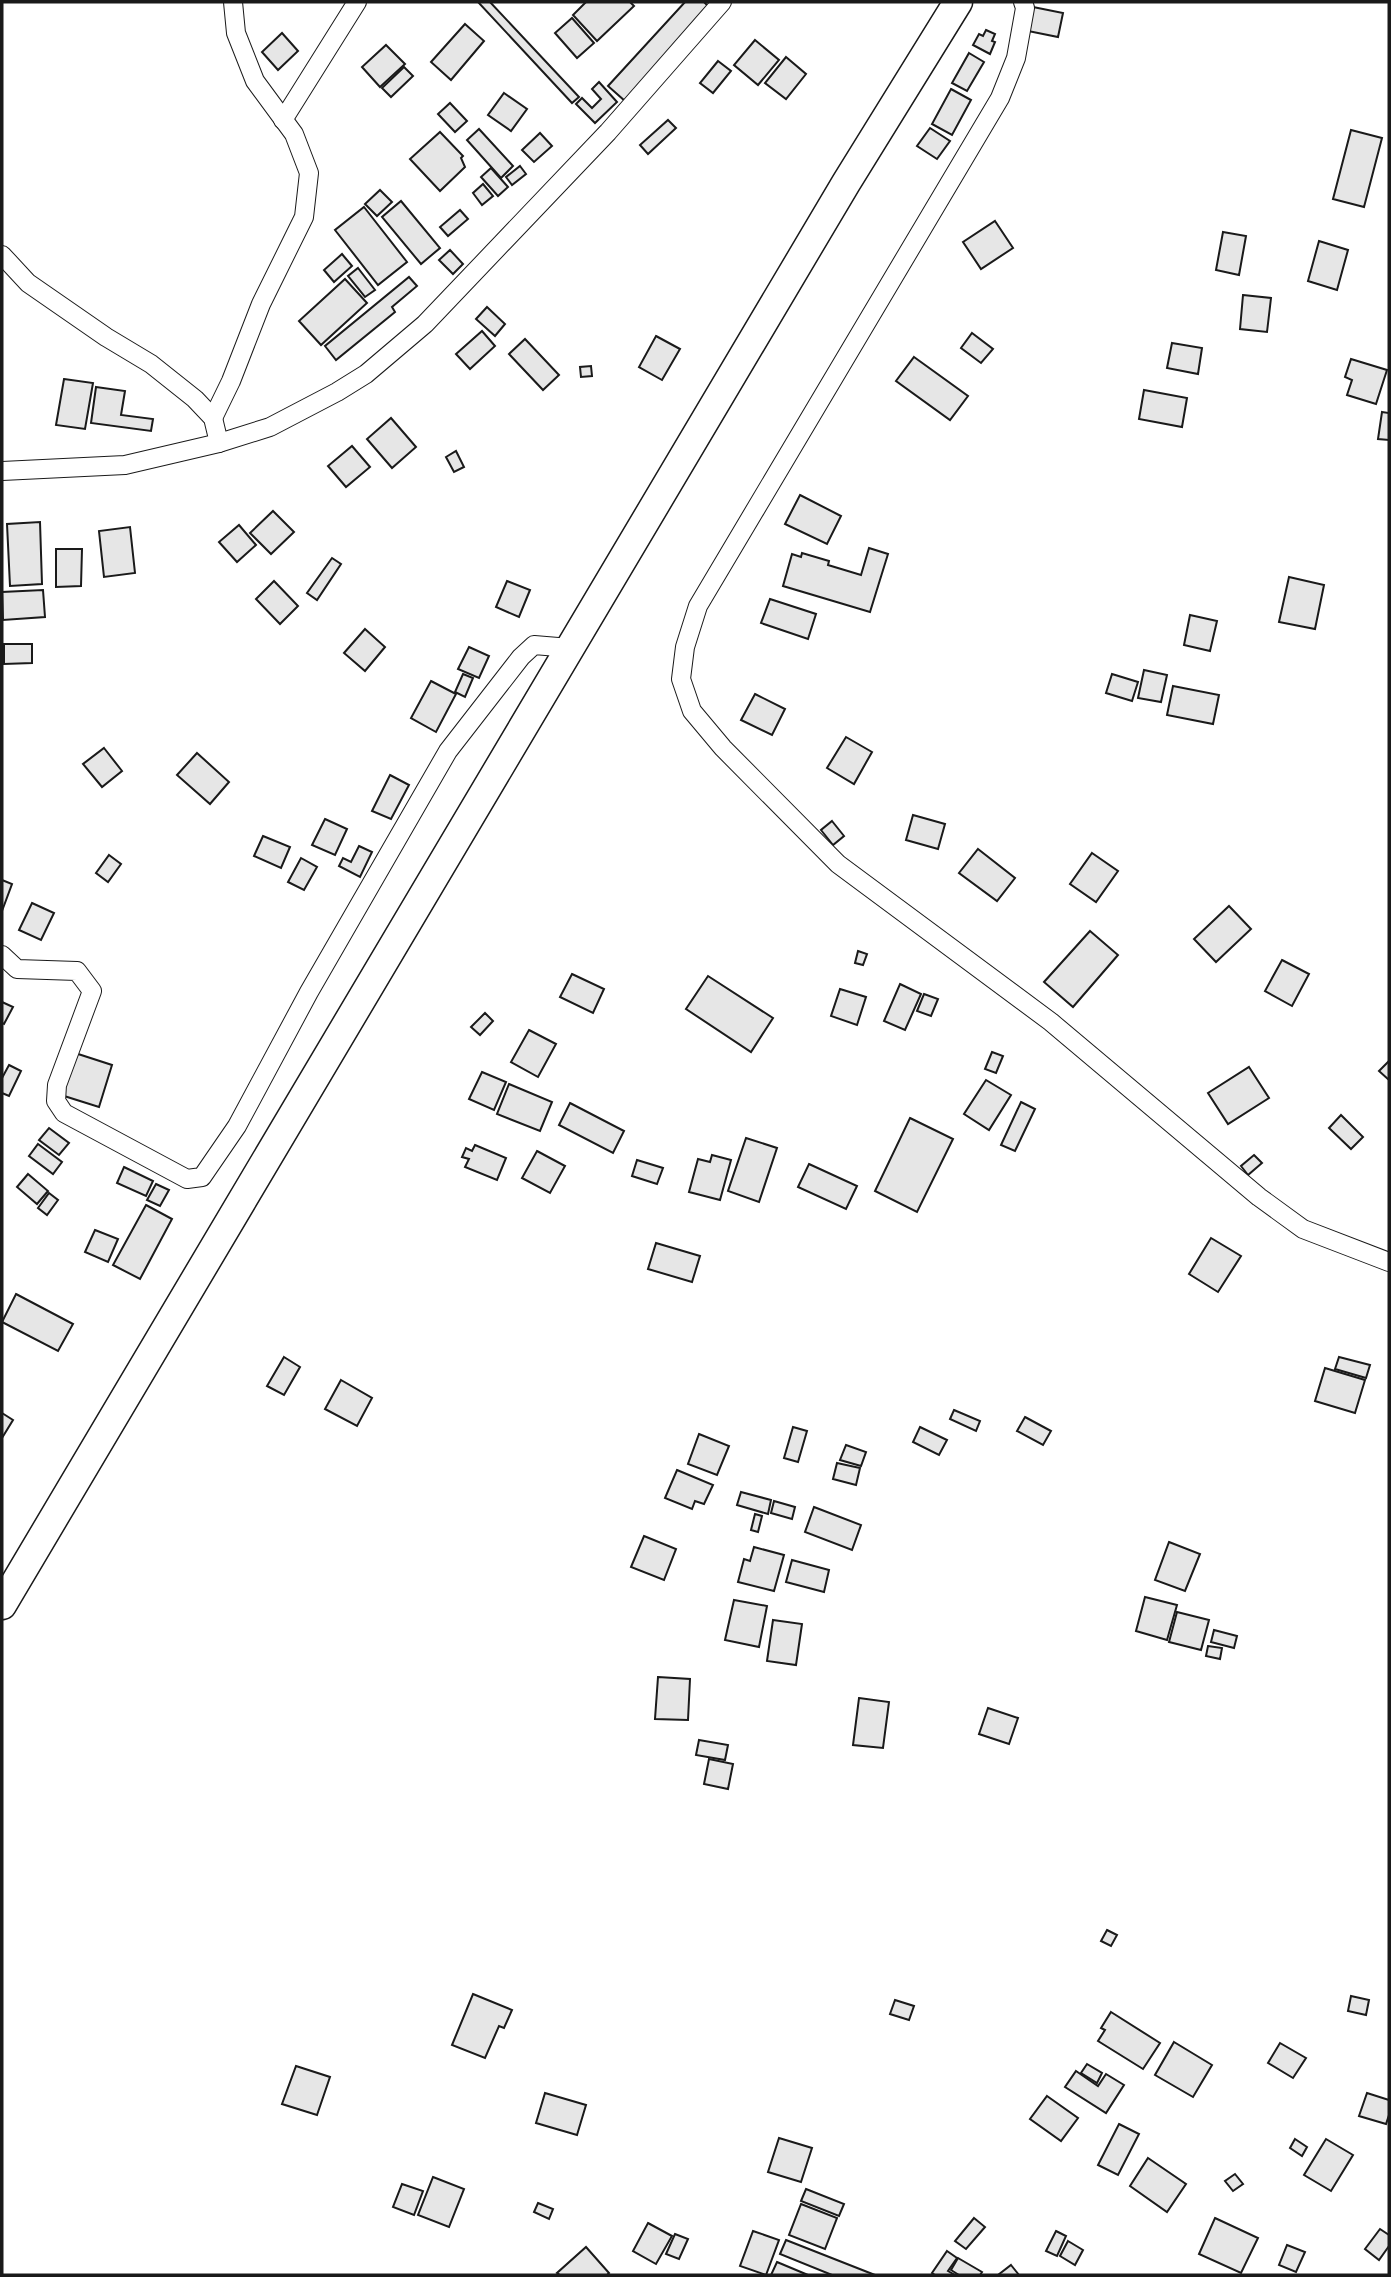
<svg xmlns="http://www.w3.org/2000/svg" width="1391" height="2277" font-family="'Work Sans',sans-serif">
<style>
.building{fill:#e6e6e6;stroke:#1a1a1a;stroke-width:2}
.lines{fill:none;stroke-linecap:round;stroke-linejoin:round}
.minor-casing{stroke:#1a1a1a;stroke-width:20}
.primary-casing{stroke:#1a1a1a;stroke-width:31}
.minor{stroke:#fff;stroke-width:18}
.primary{stroke:#fff;stroke-width:28}
</style>
<rect width="100%" height="100%" fill="#fff"/>
<g class="building">
<polygon points="478,2 490,2 579,97 572,103"/>
<polygon points="586,2 630,2 634,6 597,41 573,15"/>
<polygon points="685,2 704,2 710,8 625,101 608,86"/>
<polygon points="1033,7 1063,13 1058,37 1028,31"/>
<polygon points="572,18 594,43 577,58 555,33"/>
<polygon points="465,24 484,41 451,80 431,62"/>
<polygon points="986,30 995,34 992,41 995,42 990,54 973,45 979,34 983,36"/>
<polygon points="282,33 298,51 278,70 262,52"/>
<polygon points="755,40 779,60 758,85 734,65"/>
<polygon points="386,45 405,64 380,87 362,67"/>
<polygon points="969,53 984,62 967,91 952,83"/>
<polygon points="786,57 806,74 786,99 765,83"/>
<polygon points="718,61 731,71 713,93 700,83"/>
<polygon points="404,67 413,76 391,97 382,88"/>
<polygon points="599,82 617,102 595,123 576,104 582,98 592,108 601,99 592,89"/>
<polygon points="951,89 971,100 952,135 932,124"/>
<polygon points="504,93 527,109 511,131 488,115"/>
<polygon points="450,103 467,121 455,132 438,114"/>
<polygon points="668,120 676,128 648,154 640,145"/>
<polygon points="930,128 950,141 937,159 917,146"/>
<polygon points="479,129 513,166 501,178 467,140"/>
<polygon points="1351,130 1382,138 1364,207 1333,199"/>
<polygon points="440,132 463,156 461,158 465,167 440,191 410,159"/>
<polygon points="540,133 552,146 534,162 522,150"/>
<polygon points="520,166 526,174 512,185 506,177"/>
<polygon points="491,168 508,187 498,196 481,177"/>
<polygon points="483,184 493,196 482,205 473,193"/>
<polygon points="380,190 392,202 377,216 365,204"/>
<polygon points="401,201 440,248 421,264 382,217"/>
<polygon points="364,207 407,262 378,285 335,230"/>
<polygon points="460,210 468,219 448,236 440,227"/>
<polygon points="995,221 1013,248 981,269 963,242"/>
<polygon points="1223,232 1246,236 1239,275 1216,270"/>
<polygon points="1319,241 1348,250 1337,290 1308,281"/>
<polygon points="450,250 463,264 453,274 439,260"/>
<polygon points="342,254 352,266 334,282 324,270"/>
<polygon points="358,268 375,290 365,297 348,276"/>
<polygon points="409,277 417,286 392,307 395,312 336,360 325,346"/>
<polygon points="345,279 367,303 321,345 299,321"/>
<polygon points="1243,295 1271,298 1267,332 1240,329"/>
<polygon points="487,307 505,324 495,336 476,319"/>
<polygon points="482,331 495,346 470,369 456,354"/>
<polygon points="972,333 993,349 981,363 961,348"/>
<polygon points="656,336 680,349 662,380 639,367"/>
<polygon points="525,339 559,375 543,390 509,354"/>
<polygon points="1172,343 1202,348 1198,374 1167,368"/>
<polygon points="914,357 968,396 950,420 896,381"/>
<polygon points="1351,359 1387,370 1376,404 1347,395 1352,380 1345,377"/>
<polygon points="591,366 592,376 581,377 580,367"/>
<polygon points="64,379 93,383 85,429 56,425"/>
<polygon points="96,387 125,391 121,415 153,419 151,431 91,423"/>
<polygon points="1144,390 1187,398 1182,427 1139,419"/>
<polygon points="1382,412 1389,413 1389,440 1378,439"/>
<polygon points="391,418 416,447 392,468 367,439"/>
<polygon points="352,446 370,467 346,487 328,466"/>
<polygon points="456,451 464,467 454,472 446,457"/>
<polygon points="800,495 841,516 827,544 785,524"/>
<polygon points="273,511 294,532 271,554 250,533"/>
<polygon points="40,522 42,584 10,586 7,524"/>
<polygon points="239,525 256,545 237,562 219,542"/>
<polygon points="130,527 135,573 104,577 99,531"/>
<polygon points="869,548 888,554 870,612 783,586 792,554 801,557 802,553 829,561 828,565 861,575"/>
<polygon points="56,549 82,549 81,586 56,587"/>
<polygon points="332,558 341,564 317,600 307,593"/>
<polygon points="1289,577 1324,585 1315,629 1279,622"/>
<polygon points="274,581 298,606 280,624 256,599"/>
<polygon points="507,581 530,590 519,617 496,607"/>
<polygon points="43,590 45,617 3,620 2,592"/>
<polygon points="770,599 816,614 808,639 761,623"/>
<polygon points="1190,615 1217,621 1210,651 1184,645"/>
<polygon points="365,629 385,647 365,671 344,653"/>
<polygon points="4,644 32,644 32,663 4,664"/>
<polygon points="469,647 489,656 479,678 458,669"/>
<polygon points="1144,670 1167,675 1161,702 1138,698"/>
<polygon points="463,674 473,678 465,697 455,692"/>
<polygon points="1112,674 1138,682 1132,701 1106,693"/>
<polygon points="431,681 456,694 436,732 411,718"/>
<polygon points="1173,686 1219,695 1213,724 1167,715"/>
<polygon points="755,694 785,709 772,735 741,720"/>
<polygon points="846,737 872,752 854,784 827,768"/>
<polygon points="104,748 122,771 102,787 83,764"/>
<polygon points="197,753 229,782 210,804 177,775"/>
<polygon points="390,775 409,785 391,819 372,811"/>
<polygon points="913,815 945,824 938,849 906,840"/>
<polygon points="325,819 347,829 335,855 312,845"/>
<polygon points="832,821 844,836 833,845 821,830"/>
<polygon points="263,836 290,847 281,868 254,856"/>
<polygon points="359,846 372,852 360,877 339,866 343,858 351,862"/>
<polygon points="978,849 1015,878 997,901 959,873"/>
<polygon points="1092,853 1118,871 1096,902 1070,884"/>
<polygon points="109,855 121,864 108,882 96,873"/>
<polygon points="301,858 317,867 304,890 288,882"/>
<polygon points="2,880 12,884 2,911"/>
<polygon points="32,903 54,913 41,940 19,930"/>
<polygon points="1229,906 1251,929 1216,962 1194,939"/>
<polygon points="1090,931 1118,955 1073,1007 1044,982"/>
<polygon points="858,951 867,954 863,965 855,963"/>
<polygon points="1282,960 1309,974 1292,1006 1265,991"/>
<polygon points="572,974 604,989 593,1013 560,997"/>
<polygon points="708,976 773,1018 751,1052 686,1009"/>
<polygon points="900,984 921,994 905,1030 884,1021"/>
<polygon points="840,989 866,997 857,1025 831,1016"/>
<polygon points="924,994 938,999 931,1016 917,1011"/>
<polygon points="2,1002 13,1007 4,1024 2,1023"/>
<polygon points="485,1013 493,1021 480,1035 471,1027"/>
<polygon points="529,1030 556,1044 538,1077 511,1062"/>
<polygon points="992,1052 1003,1056 996,1073 985,1069"/>
<polygon points="75,1053 112,1065 99,1107 61,1095"/>
<polygon points="1389,1061 1389,1080 1379,1071"/>
<polygon points="9,1065 21,1071 9,1096 2,1093 2,1078"/>
<polygon points="1249,1067 1269,1098 1228,1124 1208,1093"/>
<polygon points="482,1072 506,1082 494,1110 469,1099"/>
<polygon points="986,1080 1011,1095 989,1130 964,1114"/>
<polygon points="509,1084 552,1102 540,1131 497,1114"/>
<polygon points="1021,1102 1035,1109 1015,1151 1001,1145"/>
<polygon points="570,1103 624,1131 613,1153 559,1125"/>
<polygon points="1341,1115 1363,1137 1351,1149 1329,1128"/>
<polygon points="910,1118 953,1139 917,1212 875,1191"/>
<polygon points="49,1128 69,1143 59,1155 39,1140"/>
<polygon points="746,1138 777,1148 759,1202 728,1191"/>
<polygon points="38,1144 62,1162 53,1174 29,1156"/>
<polygon points="475,1145 506,1158 497,1180 465,1167 469,1159 462,1157 466,1148 472,1151"/>
<polygon points="537,1151 565,1166 550,1193 522,1178"/>
<polygon points="712,1155 731,1160 720,1200 689,1192 698,1159 710,1162"/>
<polygon points="1254,1155 1262,1163 1248,1175 1241,1166"/>
<polygon points="637,1160 663,1168 657,1184 632,1176"/>
<polygon points="809,1164 857,1186 846,1209 798,1187"/>
<polygon points="124,1167 153,1181 146,1196 117,1183"/>
<polygon points="28,1174 48,1191 37,1204 17,1187"/>
<polygon points="156,1184 169,1190 160,1206 147,1200"/>
<polygon points="49,1193 58,1200 47,1215 38,1208"/>
<polygon points="146,1205 172,1219 140,1279 113,1265"/>
<polygon points="95,1230 118,1239 108,1262 85,1252"/>
<polygon points="1211,1238 1241,1256 1218,1292 1189,1274"/>
<polygon points="656,1243 700,1256 692,1282 648,1269"/>
<polygon points="16,1294 73,1324 58,1351 2,1322"/>
<polygon points="284,1357 300,1367 284,1395 267,1386"/>
<polygon points="1339,1357 1370,1365 1366,1378 1335,1369"/>
<polygon points="1325,1368 1365,1380 1355,1413 1315,1401"/>
<polygon points="341,1380 372,1398 357,1426 325,1409"/>
<polygon points="954,1410 980,1421 976,1431 950,1419"/>
<polygon points="2,1413 13,1420 2,1438"/>
<polygon points="1025,1417 1051,1431 1043,1445 1017,1431"/>
<polygon points="793,1427 807,1431 798,1462 784,1458"/>
<polygon points="920,1427 947,1440 939,1455 913,1442"/>
<polygon points="699,1434 729,1446 717,1475 688,1464"/>
<polygon points="846,1445 866,1452 861,1466 840,1460"/>
<polygon points="837,1463 860,1468 856,1485 833,1479"/>
<polygon points="677,1470 713,1485 704,1504 695,1501 692,1509 665,1498"/>
<polygon points="741,1492 771,1500 768,1514 737,1505"/>
<polygon points="774,1501 795,1507 792,1519 771,1513"/>
<polygon points="814,1507 861,1525 852,1550 805,1532"/>
<polygon points="755,1514 762,1516 758,1532 751,1530"/>
<polygon points="644,1536 676,1549 664,1580 631,1567"/>
<polygon points="1169,1542 1200,1554 1185,1591 1155,1580"/>
<polygon points="754,1547 784,1555 774,1591 738,1582 744,1559 750,1561"/>
<polygon points="792,1560 829,1570 824,1592 786,1582"/>
<polygon points="1145,1597 1177,1605 1167,1640 1136,1631"/>
<polygon points="734,1600 767,1606 759,1647 725,1640"/>
<polygon points="1177,1612 1209,1620 1201,1650 1169,1642"/>
<polygon points="773,1620 802,1624 796,1665 767,1661"/>
<polygon points="1214,1630 1237,1636 1234,1648 1211,1642"/>
<polygon points="1208,1646 1222,1648 1220,1659 1206,1656"/>
<polygon points="658,1677 690,1679 688,1720 655,1719"/>
<polygon points="859,1698 889,1702 883,1748 853,1745"/>
<polygon points="988,1708 1018,1718 1009,1744 979,1734"/>
<polygon points="699,1740 728,1745 725,1760 696,1755"/>
<polygon points="709,1759 733,1764 728,1789 704,1784"/>
<polygon points="1107,1930 1117,1935 1111,1946 1101,1941"/>
<polygon points="473,1994 512,2010 504,2028 499,2026 485,2058 452,2045"/>
<polygon points="1351,1996 1369,2000 1366,2015 1348,2011"/>
<polygon points="895,2000 914,2006 909,2020 890,2014"/>
<polygon points="1111,2012 1160,2043 1143,2069 1098,2041 1105,2030 1101,2028"/>
<polygon points="1174,2042 1212,2065 1193,2097 1155,2075"/>
<polygon points="1280,2043 1306,2058 1293,2078 1268,2063"/>
<polygon points="1087,2064 1102,2073 1097,2083 1081,2073"/>
<polygon points="296,2066 330,2077 317,2115 282,2104"/>
<polygon points="1076,2071 1098,2086 1106,2074 1124,2085 1106,2113 1065,2087"/>
<polygon points="545,2093 586,2105 577,2135 536,2123"/>
<polygon points="1367,2093 1389,2100 1389,2115 1386,2124 1359,2116"/>
<polygon points="1047,2096 1078,2118 1061,2141 1030,2119"/>
<polygon points="1119,2124 1139,2134 1118,2175 1098,2165"/>
<polygon points="779,2138 812,2148 801,2182 768,2172"/>
<polygon points="1295,2139 1307,2147 1302,2156 1290,2148"/>
<polygon points="1326,2139 1353,2155 1331,2191 1304,2175"/>
<polygon points="1148,2158 1186,2184 1167,2212 1130,2186"/>
<polygon points="1235,2174 1243,2184 1233,2191 1225,2181"/>
<polygon points="433,2177 464,2189 449,2227 418,2215"/>
<polygon points="402,2184 423,2191 414,2215 393,2207"/>
<polygon points="806,2189 844,2204 839,2216 801,2201"/>
<polygon points="538,2203 553,2209 549,2219 534,2212"/>
<polygon points="801,2204 837,2218 825,2249 789,2235"/>
<polygon points="974,2218 985,2227 966,2249 955,2241"/>
<polygon points="1215,2218 1258,2238 1241,2273 1199,2254"/>
<polygon points="648,2223 672,2236 656,2264 633,2251"/>
<polygon points="1380,2229 1389,2235 1389,2246 1379,2260 1365,2249"/>
<polygon points="753,2231 779,2240 766,2275 740,2266"/>
<polygon points="1056,2231 1066,2236 1057,2256 1046,2251"/>
<polygon points="675,2234 688,2239 679,2259 666,2254"/>
<polygon points="786,2240 875,2275 832,2275 780,2254"/>
<polygon points="1068,2241 1083,2250 1075,2265 1060,2256"/>
<polygon points="1287,2245 1305,2252 1296,2272 1279,2265"/>
<polygon points="586,2247 609,2273 607,2275 560,2275 557,2273"/>
<polygon points="947,2251 957,2258 948,2271 955,2275 935,2275 932,2273"/>
<polygon points="958,2258 982,2272 980,2275 959,2275 951,2270"/>
<polygon points="777,2262 808,2275 771,2275"/>
<polygon points="1011,2265 1019,2275 998,2275"/>
</g>
<g class="lines">
<defs>
<g id="minor">
<polyline points="1023,2 1025,8 1016,58 1000,98 698,606 685,647 681,679 692,711 723,748 838,864 1051,1022 1259,1197 1303,1229 1389,1262"/>
<polyline points="283,120 357,2"/>
<polyline points="2,255 28,283 106,337 151,364 195,399 213,418 219,443"/>
<polyline points="213,418 231,381 261,304 304,217 309,173 294,134 255,81 236,33 233,2"/>
<polyline points="2,471 125,465 219,443 270,427 337,392 366,374 425,324 608,132 722,2"/>
<polyline points="2,955 17,969 77,971 92,991 57,1085 56,1101 64,1113 187,1179 202,1177 237,1126 309,992 448,751 521,657 534,645 570,648"/>
</g>
<polyline id="primary" points="2,1605 846,183 958,2"/>
</defs>
<use href="#minor" class="minor-casing"/>
<use href="#primary" class="primary-casing"/>
<use href="#minor" class="minor"/>
<use href="#primary" class="primary"/>
</g>
<rect width="1391" height="2277" fill="none" stroke="#1a1a1a" stroke-width="7"/>
</svg>
